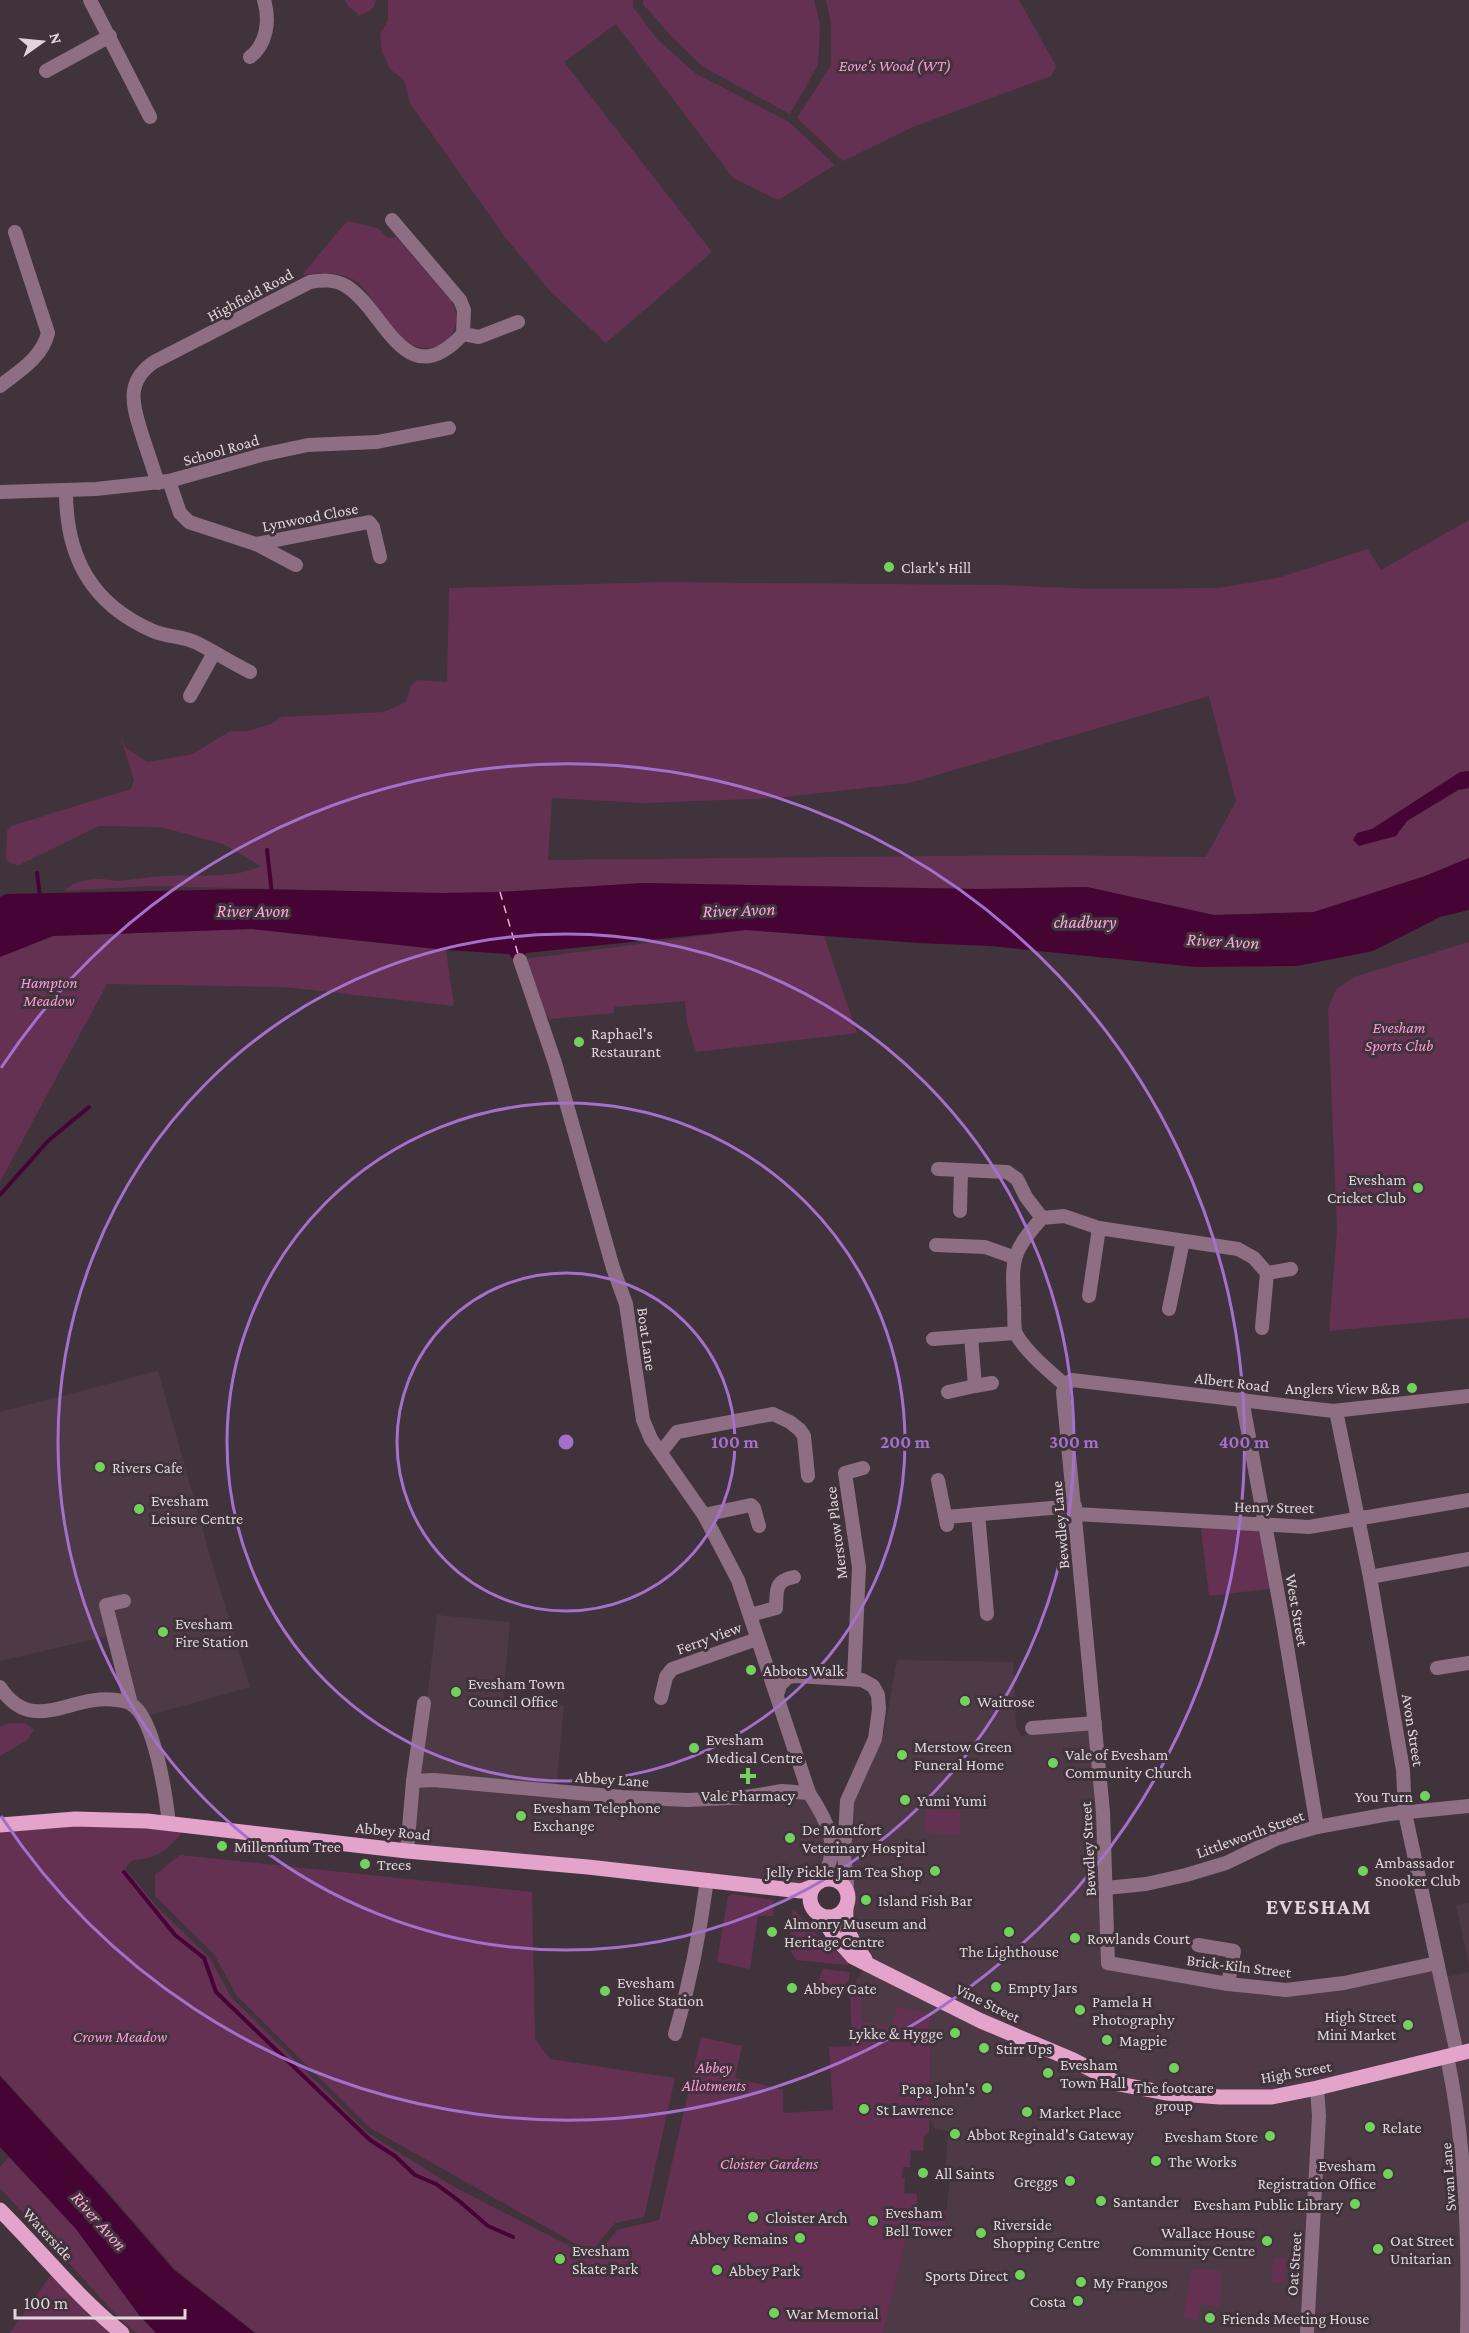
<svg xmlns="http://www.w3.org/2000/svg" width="1469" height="2333" font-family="'Crimson Pro',serif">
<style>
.built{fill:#4e3a46}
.green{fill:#653153;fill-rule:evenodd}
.water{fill:#460435}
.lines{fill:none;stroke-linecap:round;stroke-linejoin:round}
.stream{stroke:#460435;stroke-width:4}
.ferry{stroke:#f8a9da;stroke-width:1.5;stroke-dasharray:8 6;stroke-linecap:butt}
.minor{stroke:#8e6e82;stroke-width:14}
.major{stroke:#e4a3cb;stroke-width:15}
.ring{fill:none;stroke:#a370cb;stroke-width:3}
.poi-dot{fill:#72d25d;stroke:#41333b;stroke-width:2}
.labels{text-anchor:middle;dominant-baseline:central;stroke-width:6;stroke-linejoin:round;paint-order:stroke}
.park-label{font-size:16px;font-style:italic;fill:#fb9ad8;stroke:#41333b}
.street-label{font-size:16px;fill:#dfd6dc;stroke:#41333b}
.poi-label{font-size:16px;fill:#dfd6dc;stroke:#41333b;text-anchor:start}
.water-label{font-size:18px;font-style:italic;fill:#f8a9da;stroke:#41333b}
.district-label{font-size:22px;font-weight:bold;letter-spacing:1.5px;fill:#dfd6dc;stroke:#41333b}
.centre{fill:#a370cb;stroke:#41333b;stroke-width:3}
.ring-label{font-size:18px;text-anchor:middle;font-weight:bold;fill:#a370cb;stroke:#41333b;stroke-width:6;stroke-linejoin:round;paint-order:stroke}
</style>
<rect width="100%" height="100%" fill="#41333b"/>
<g class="built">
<polygon points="158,1371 214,1570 250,1687 143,1717 112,1635 0,1661 0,1412"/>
<polygon points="437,1615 510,1622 503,1699 564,1705 556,1789 687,1798 810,1792 827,1845 819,1879 807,1886 415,1847 417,1784"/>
<polygon points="897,1660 1013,1662 1016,1726 1021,1736 1094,1720 1107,1964 1286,1992 1438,1963 1442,1978 1469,1972 1469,2333 883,2333 908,2232 915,2229 944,2234 950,2179 945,2177 948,2131 935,2129 930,2119 931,2032 897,2006 892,2027 861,2021 861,1994 850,1991 867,1963 850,1914 855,1904 854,1893 847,1884 847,1801 884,1733"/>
<polygon points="1469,1903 1469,1965 1456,1905"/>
</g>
<g class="green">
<path d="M345 0H376C374 10 368 13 359 15L348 6Z"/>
<polygon points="388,0 633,0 633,7 657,39 695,73 789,122 835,165 778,200 733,178 616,24 564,62 712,252 606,343 551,292 505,237 410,103 404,80 390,69 382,52 380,33 388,21"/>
<polygon points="643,0 814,0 820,24 818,65 790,114 703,67 672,37 643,4"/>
<polygon points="826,0 1019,0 1056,66 1051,76 915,126 843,161 797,118 831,66 831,23"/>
<path d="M347 221 378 228 388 238 396 237 450 299C455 308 459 318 454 329 451 338 444 344 435 347 403 355 384 316 368 294 364 289 361 283 356 281 339 271 320 272 302 275Z"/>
<path d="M1469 520V771L1460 773 1372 829 1357 833 1395 837 1407 821 1458 790 1469 788V858L1425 876 1314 912 1214 915 1087 887 979 889 643 883 500 892 442 893 148 886 65 891C70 883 85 880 94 879 102 878 110 881 117 881 133 880 148 877 164 876 194 874 234 879 261 866L223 844 161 827 99 826 19 865 13 864 6 860 7 831 11 826 131 789 134 780 120 735 125 747 147 762 193 754 230 731H247L271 724 282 717 384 712 406 702 411 686 417 680 447 682 449 588H452L662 582 999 585 1095 589 1218 588 1278 578 1368 549 1381 570ZM1209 696 1236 801 1206 857 1040 855 548 860 552 798 644 803 776 798 909 783Z"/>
<polygon points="252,929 446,950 454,1006 285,987 107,984 0,1182 0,957 53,936"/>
<path d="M746 930 824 936 857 1033 696 1052 687 1023 685 1001 614 1007V1013L550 1019C542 1013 529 970 525 959Z"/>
<polygon points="1469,942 1469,1318 1329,1331 1337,1230 1328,1008 1337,988 1357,976"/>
<polygon points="1200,1521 1264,1525 1276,1588 1209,1596"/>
<polygon points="10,1723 25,1723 34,1730 27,1740 0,1756 0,1727"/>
<polygon points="926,1810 960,1810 960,1835 925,1833"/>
<path d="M87 1821 186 1827C172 1847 158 1859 133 1860L125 1868 158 1908 210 1958 231 1997 368 2133 456 2188 589 2256 600 2252 617 2230 659 2220 701 2037 742 2046 735 2078 783 2090V2113L833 2110 829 2047 852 2046 850 1991 861 1994V2021L892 2027 897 2006 931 2014 928 2028 931 2032 929 2131 924 2137 923 2151 911 2150 910 2167H903L902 2178H905L904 2193 917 2194 916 2214 931 2215 932 2209 946 2210 944 2235 915 2229 908 2232 883 2333H256L175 2269 108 2192 0 2075V1827Z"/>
<polygon points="180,1855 532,1892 535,2039 550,2059 675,2078 644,2217 615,2223 595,2247 585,2249 370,2128 237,1996 214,1954 155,1896 155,1875"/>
<polygon points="733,1894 774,1900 773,1916 758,1916 750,1969 717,1962 728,1896"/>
<polygon points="793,1909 821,1939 848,1962 848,1965 796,1960 789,1948"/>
<polygon points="823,1969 850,1972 849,1981 838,1991 817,1985"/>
<polygon points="9,2157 76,2229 139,2315 156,2333 137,2333 124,2323 0,2188 0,2167"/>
<polygon points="1273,2257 1286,2258 1285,2283 1272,2282"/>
<polygon points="55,2269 122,2333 10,2333"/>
<polygon points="1192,2269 1222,2271 1220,2307 1201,2304 1198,2321 1183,2318"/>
</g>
<g class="water">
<polygon points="1469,771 1469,788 1458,790 1407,821 1396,836 1359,846 1353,840 1357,833 1372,829 1460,772"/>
<polygon points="1469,858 1469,910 1440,917 1373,951 1297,966 1196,967 990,946 918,943 746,930 526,953 525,959 513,960 509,954 446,950 252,929 53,936 0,957 0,897 6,894 250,889 442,893 500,892 643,883 979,889 1087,887 1214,915 1314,912 1425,876"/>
<polygon points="0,2076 107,2193 174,2270 255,2333 156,2333 139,2315 76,2229 0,2147"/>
</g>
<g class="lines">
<g class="stream">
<polyline points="267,850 272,894"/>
<polyline points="37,873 40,896"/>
<polyline points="0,1195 48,1141 89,1107"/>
<polyline points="124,1872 175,1935 204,1958 216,1992 370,2140 395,2156 415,2175 436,2184 458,2200 488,2226 513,2237"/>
</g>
<polyline class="ferry" points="500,892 518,954"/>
<g class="minor">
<polyline points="90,0 150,117"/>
<path d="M250 57C267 44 270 20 264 0"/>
<polyline points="46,71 110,36"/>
<polyline points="392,220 460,300 464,310 463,334"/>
<path d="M0 386C19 371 42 358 48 333L15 232"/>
<polyline points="169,481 180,513 189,522 256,544 369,522 373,527 380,557"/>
<path d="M158 483C153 468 148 453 143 438 134 409 123 383 154 362L310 282C322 280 334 279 346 286 386 311 405 397 463 334L479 337 518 322"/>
<path d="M66 491C66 557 91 604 153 631 167 637 183 636 197 643 215 652 232 663 250 672"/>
<polyline points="0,492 96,489 169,481 261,455 308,445 377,442 449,428"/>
<polyline points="256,544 296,565"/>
<polyline points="190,696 214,653"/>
<path d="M520 960 555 1063 613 1268 626 1304 643 1420 651 1439 704 1515 738 1580 809 1793C828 1822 843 1850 820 1882"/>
<polyline points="938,1169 1007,1172 1017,1179 1026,1197 1042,1218"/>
<polyline points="960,1211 961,1170"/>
<polyline points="936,1245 985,1247 1013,1257"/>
<polyline points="1267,1273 1291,1269"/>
<polyline points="1089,1296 1099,1228"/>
<polyline points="1169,1309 1183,1241"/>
<polyline points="971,1336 975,1386 992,1383"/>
<polyline points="933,1339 1015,1333"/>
<polyline points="1065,1385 1063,1392 1103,1812 1108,1963 1228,1984 1286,1990 1344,1983 1437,1963"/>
<path d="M1065 1385C1050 1372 1026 1352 1016 1334 1013 1327 1015 1314 1014 1306 1012 1261 1010 1253 1042 1218L1064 1216 1099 1228 1238 1249 1254 1258 1267 1273 1262 1328"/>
<polyline points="1065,1385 1072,1380 1333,1411 1469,1396"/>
<polyline points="948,1392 975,1386"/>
<polyline points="1242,1399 1283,1622 1317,1827"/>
<polyline points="1336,1411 1370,1577 1403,1770 1405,1813 1457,2054"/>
<polyline points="661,1452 677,1432 773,1414 790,1422 800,1430 804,1436 808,1476"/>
<polyline points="938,1480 947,1525"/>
<polyline points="978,1514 987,1614"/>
<polyline points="1075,1514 1309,1527 1469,1500"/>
<polyline points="704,1515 751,1505 754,1508 759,1526"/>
<polyline points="946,1517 1075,1506"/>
<polyline points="1370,1577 1469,1559"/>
<polyline points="124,1601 106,1605 131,1704"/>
<path d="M750 1615 776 1608C777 1590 774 1581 794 1577"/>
<polyline points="1437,1668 1469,1663"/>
<polyline points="854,1679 859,1567 845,1473 863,1468"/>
<path d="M0 1687C33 1737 71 1693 117 1700 121 1701 127 1701 131 1704 155 1718 166 1797 169 1824"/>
<polyline points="777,1695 780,1685 788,1677 796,1676 862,1680 873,1686 878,1695 879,1709 875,1739 847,1801 844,1856 847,1884 844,1886"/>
<polyline points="661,1698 666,1677 672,1669 757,1639"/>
<polyline points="1032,1728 1095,1723"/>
<polyline points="413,1781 434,1780 622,1797 688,1800 746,1797 782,1791 809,1793"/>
<polyline points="407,1851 413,1781 424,1703"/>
<polyline points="1106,1888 1146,1884 1186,1875 1226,1863 1278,1838 1317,1827 1389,1814 1469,1806"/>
<polyline points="1198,1945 1234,1951 1228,1984"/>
<path d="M675 2034C690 1983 700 1933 707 1880"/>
<path d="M1447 2056C1466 2147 1469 2240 1467 2333"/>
<polyline points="1307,2333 1319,2116 1317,2088"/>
</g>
<g class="major">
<polyline points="0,1825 75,1819 147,1821 407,1851 588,1867 801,1891 814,1886"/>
<circle cx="829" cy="1898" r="19"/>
<path d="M846 1907C844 1929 852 1942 865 1959"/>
<polyline points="821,1916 834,1936 853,1957 981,2021 1073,2060 1119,2084 1166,2093 1220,2097 1272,2097 1317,2088 1469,2051"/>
<path d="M0 2210C41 2251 77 2297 122 2333"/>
</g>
</g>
<g class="ring">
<circle cx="566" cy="1442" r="169"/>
<circle cx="566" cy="1442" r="339"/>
<circle cx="566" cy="1442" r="508"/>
<path d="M1 1068A678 678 0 1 1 1 1816"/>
</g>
<g class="poi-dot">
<circle cx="889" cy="567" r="6"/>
<circle cx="579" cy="1042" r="6"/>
<circle cx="1418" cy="1188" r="6"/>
<circle cx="1412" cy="1388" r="6"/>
<circle cx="100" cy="1467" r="6"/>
<circle cx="139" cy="1509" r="6"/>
<circle cx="163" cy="1632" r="6"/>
<circle cx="751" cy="1670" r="6"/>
<circle cx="456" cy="1692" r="6"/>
<circle cx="965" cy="1701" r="6"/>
<circle cx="694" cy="1748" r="6"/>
<circle cx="902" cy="1755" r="6"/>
<circle cx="1053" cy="1763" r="6"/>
<path d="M745 1767h6v6h6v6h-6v6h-6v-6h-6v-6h6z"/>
<circle cx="1425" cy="1796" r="6"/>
<circle cx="905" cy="1800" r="6"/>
<circle cx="521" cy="1816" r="6"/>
<circle cx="790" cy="1838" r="6"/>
<circle cx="222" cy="1846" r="6"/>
<circle cx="365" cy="1864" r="6"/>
<circle cx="935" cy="1871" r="6"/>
<circle cx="1363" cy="1871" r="6"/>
<circle cx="866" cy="1900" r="6"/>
<circle cx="772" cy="1932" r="6"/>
<circle cx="1009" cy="1932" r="6"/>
<circle cx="1075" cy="1938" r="6"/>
<circle cx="996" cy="1987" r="6"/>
<circle cx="792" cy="1988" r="6"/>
<circle cx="605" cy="1991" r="6"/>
<circle cx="1080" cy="2010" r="6"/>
<circle cx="1408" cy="2025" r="6"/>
<circle cx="955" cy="2033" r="6"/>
<circle cx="1107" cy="2040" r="6"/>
<circle cx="984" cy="2048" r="6"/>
<circle cx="1174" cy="2068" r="6"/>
<circle cx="1048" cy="2073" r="6"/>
<circle cx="987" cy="2088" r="6"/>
<circle cx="864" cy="2109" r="6"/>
<circle cx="1027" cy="2112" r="6"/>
<circle cx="1370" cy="2127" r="6"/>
<circle cx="955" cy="2134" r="6"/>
<circle cx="1270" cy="2136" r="6"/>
<circle cx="1156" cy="2161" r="6"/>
<circle cx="923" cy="2173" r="6"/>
<circle cx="1388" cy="2174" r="6"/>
<circle cx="1070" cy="2181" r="6"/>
<circle cx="1101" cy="2201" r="6"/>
<circle cx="1355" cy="2204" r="6"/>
<circle cx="753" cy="2217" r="6"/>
<circle cx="873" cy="2221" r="6"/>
<circle cx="981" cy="2233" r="6"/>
<circle cx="800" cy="2238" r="6"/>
<circle cx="1267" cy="2241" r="6"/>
<circle cx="1378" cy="2249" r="6"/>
<circle cx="560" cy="2259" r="6"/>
<circle cx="717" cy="2270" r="6"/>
<circle cx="1020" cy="2275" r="6"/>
<circle cx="1081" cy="2282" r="6"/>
<circle cx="1078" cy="2301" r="6"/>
<circle cx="774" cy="2313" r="6"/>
<circle cx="1210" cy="2318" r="6"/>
</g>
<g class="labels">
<g class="park-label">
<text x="895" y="65">Eove's Wood (WT)</text>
<text x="49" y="982">Hampton<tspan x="49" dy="18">Meadow</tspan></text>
<text x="1399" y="1027">Evesham<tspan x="1399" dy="18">Sports Club</tspan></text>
<text x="120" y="2036">Crown Meadow</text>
<text x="714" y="2067">Abbey<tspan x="714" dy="18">Allotments</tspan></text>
<text x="769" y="2163">Cloister Gardens</text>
</g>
<g class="street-label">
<text transform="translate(250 295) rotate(-28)">Highfield Road</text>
<text transform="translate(221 450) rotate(-16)">School Road</text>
<text transform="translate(310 517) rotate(-11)">Lynwood Close</text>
<text transform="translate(647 1339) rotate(82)">Boat Lane</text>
<text transform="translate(1232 1382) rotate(7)">Albert Road</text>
<text transform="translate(1274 1507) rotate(1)">Henry Street</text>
<text transform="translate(1060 1525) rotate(-95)">Bewdley Lane</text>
<text transform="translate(836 1533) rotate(-97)">Merstow Place</text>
<text transform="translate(1297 1610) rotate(80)">West Street</text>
<text transform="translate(709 1638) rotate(-20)">Ferry View</text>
<text transform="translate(1413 1730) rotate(81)">Avon Street</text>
<text transform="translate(612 1779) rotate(4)">Abbey Lane</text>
<text transform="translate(393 1831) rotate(6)">Abbey Road</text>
<text transform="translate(1250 1834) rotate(-20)">Littleworth Street</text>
<text transform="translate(1088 1849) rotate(-93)">Bewdley Street</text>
<text transform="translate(1239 1966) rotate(7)">Brick-Kiln Street</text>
<text transform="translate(988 2003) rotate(26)">Vine Street</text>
<text transform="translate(1296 2072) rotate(-10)">High Street</text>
<text transform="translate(1448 2177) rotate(-94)">Swan Lane</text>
<text transform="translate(48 2234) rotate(47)">Waterside</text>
<text transform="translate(1294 2264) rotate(-86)">Oat Street</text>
</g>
<g class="poi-label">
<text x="901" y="567">Clark's Hill</text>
<text x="591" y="1033">Raphael's<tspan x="591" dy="18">Restaurant</tspan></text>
<text x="1406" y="1179" text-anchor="end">Evesham<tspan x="1406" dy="18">Cricket Club</tspan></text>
<text x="1400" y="1388" text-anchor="end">Anglers View B&amp;B</text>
<text x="112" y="1467">Rivers Cafe</text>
<text x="151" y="1500">Evesham<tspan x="151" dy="18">Leisure Centre</tspan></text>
<text x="175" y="1623">Evesham<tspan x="175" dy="18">Fire Station</tspan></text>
<text x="763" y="1670">Abbots Walk</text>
<text x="468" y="1683">Evesham Town<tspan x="468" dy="18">Council Office</tspan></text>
<text x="977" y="1701">Waitrose</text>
<text x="706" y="1739">Evesham<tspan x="706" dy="18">Medical Centre</tspan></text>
<text x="914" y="1746">Merstow Green<tspan x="914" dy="18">Funeral Home</tspan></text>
<text x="1065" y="1754">Vale of Evesham<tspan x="1065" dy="18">Community Church</tspan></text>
<text x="748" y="1795" text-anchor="middle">Vale Pharmacy</text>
<text x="1413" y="1796" text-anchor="end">You Turn</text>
<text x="917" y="1800">Yumi Yumi</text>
<text x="533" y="1807">Evesham Telephone<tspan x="533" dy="18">Exchange</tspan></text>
<text x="802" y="1829">De Montfort<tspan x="802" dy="18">Veterinary Hospital</tspan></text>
<text x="234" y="1846">Millennium Tree</text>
<text x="1375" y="1862">Ambassador<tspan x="1375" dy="18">Snooker Club</tspan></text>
<text x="377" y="1864">Trees</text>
<text x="923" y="1871" text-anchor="end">Jelly Pickle Jam Tea Shop</text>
<text x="878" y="1900">Island Fish Bar</text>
<text x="784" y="1923">Almonry Museum and<tspan x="784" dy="18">Heritage Centre</tspan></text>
<text x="1087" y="1938">Rowlands Court</text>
<text x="1009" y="1951" text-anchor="middle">The Lighthouse</text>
<text x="617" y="1982">Evesham<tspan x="617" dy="18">Police Station</tspan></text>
<text x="1008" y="1987">Empty Jars</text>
<text x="804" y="1988">Abbey Gate</text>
<text x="1092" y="2001">Pamela H<tspan x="1092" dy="18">Photography</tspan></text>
<text x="1396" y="2016" text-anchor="end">High Street<tspan x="1396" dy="18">Mini Market</tspan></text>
<text x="943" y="2033" text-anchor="end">Lykke &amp; Hygge</text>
<text x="1119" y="2040">Magpie</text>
<text x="996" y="2048">Stirr Ups</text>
<text x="1060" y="2064">Evesham<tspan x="1060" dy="18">Town Hall</tspan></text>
<text x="1174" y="2087" text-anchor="middle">The footcare<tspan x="1174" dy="18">group</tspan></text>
<text x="975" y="2088" text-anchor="end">Papa John's</text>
<text x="876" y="2109">St Lawrence</text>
<text x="1039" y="2112">Market Place</text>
<text x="1382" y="2127">Relate</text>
<text x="967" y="2134">Abbot Reginald's Gateway</text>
<text x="1258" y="2136" text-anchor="end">Evesham Store</text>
<text x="1168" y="2161">The Works</text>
<text x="1376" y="2165" text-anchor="end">Evesham<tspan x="1376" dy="18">Registration Office</tspan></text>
<text x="935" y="2173">All Saints</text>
<text x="1058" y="2181" text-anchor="end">Greggs</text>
<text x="1113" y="2201">Santander</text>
<text x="1343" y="2204" text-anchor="end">Evesham Public Library</text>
<text x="885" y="2212">Evesham<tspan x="885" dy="18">Bell Tower</tspan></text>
<text x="765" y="2217">Cloister Arch</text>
<text x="993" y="2224">Riverside<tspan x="993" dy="18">Shopping Centre</tspan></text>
<text x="1255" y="2232" text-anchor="end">Wallace House<tspan x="1255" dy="18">Community Centre</tspan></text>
<text x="788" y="2238" text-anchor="end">Abbey Remains</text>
<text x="1390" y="2240">Oat Street<tspan x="1390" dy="18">Unitarian</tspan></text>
<text x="572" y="2250">Evesham<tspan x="572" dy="18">Skate Park</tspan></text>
<text x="729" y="2270">Abbey Park</text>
<text x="1008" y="2275" text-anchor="end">Sports Direct</text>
<text x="1093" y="2282">My Frangos</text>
<text x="1066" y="2301" text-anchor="end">Costa</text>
<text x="786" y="2313">War Memorial</text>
<text x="1222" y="2318">Friends Meeting House</text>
</g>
<g class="water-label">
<text transform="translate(739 910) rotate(-2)">River Avon</text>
<text x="253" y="911">River Avon</text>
<text x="1085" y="922">chadbury</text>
<text transform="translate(1223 941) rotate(3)">River Avon</text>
<text transform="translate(99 2221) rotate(48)">River Avon</text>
</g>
<g class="district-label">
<text x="1319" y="1906">EVESHAM</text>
</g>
</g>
<circle cx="566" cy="1442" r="9" class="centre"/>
<g class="ring-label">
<text x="735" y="1448">100 m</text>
<text x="905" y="1448">200 m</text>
<text x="1074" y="1448">300 m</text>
<text x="1244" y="1448">400 m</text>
</g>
<g transform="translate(42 42) rotate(75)" stroke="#41333b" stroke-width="4.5" paint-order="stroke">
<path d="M0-4.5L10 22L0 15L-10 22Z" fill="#dfd6dc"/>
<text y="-9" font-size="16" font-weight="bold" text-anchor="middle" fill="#dfd6dc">N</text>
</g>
<path d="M15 2309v9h170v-9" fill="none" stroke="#dfd6dc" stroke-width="3"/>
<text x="24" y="2309" font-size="18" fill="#dfd6dc" stroke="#41333b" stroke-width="4.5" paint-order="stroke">100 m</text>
</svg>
